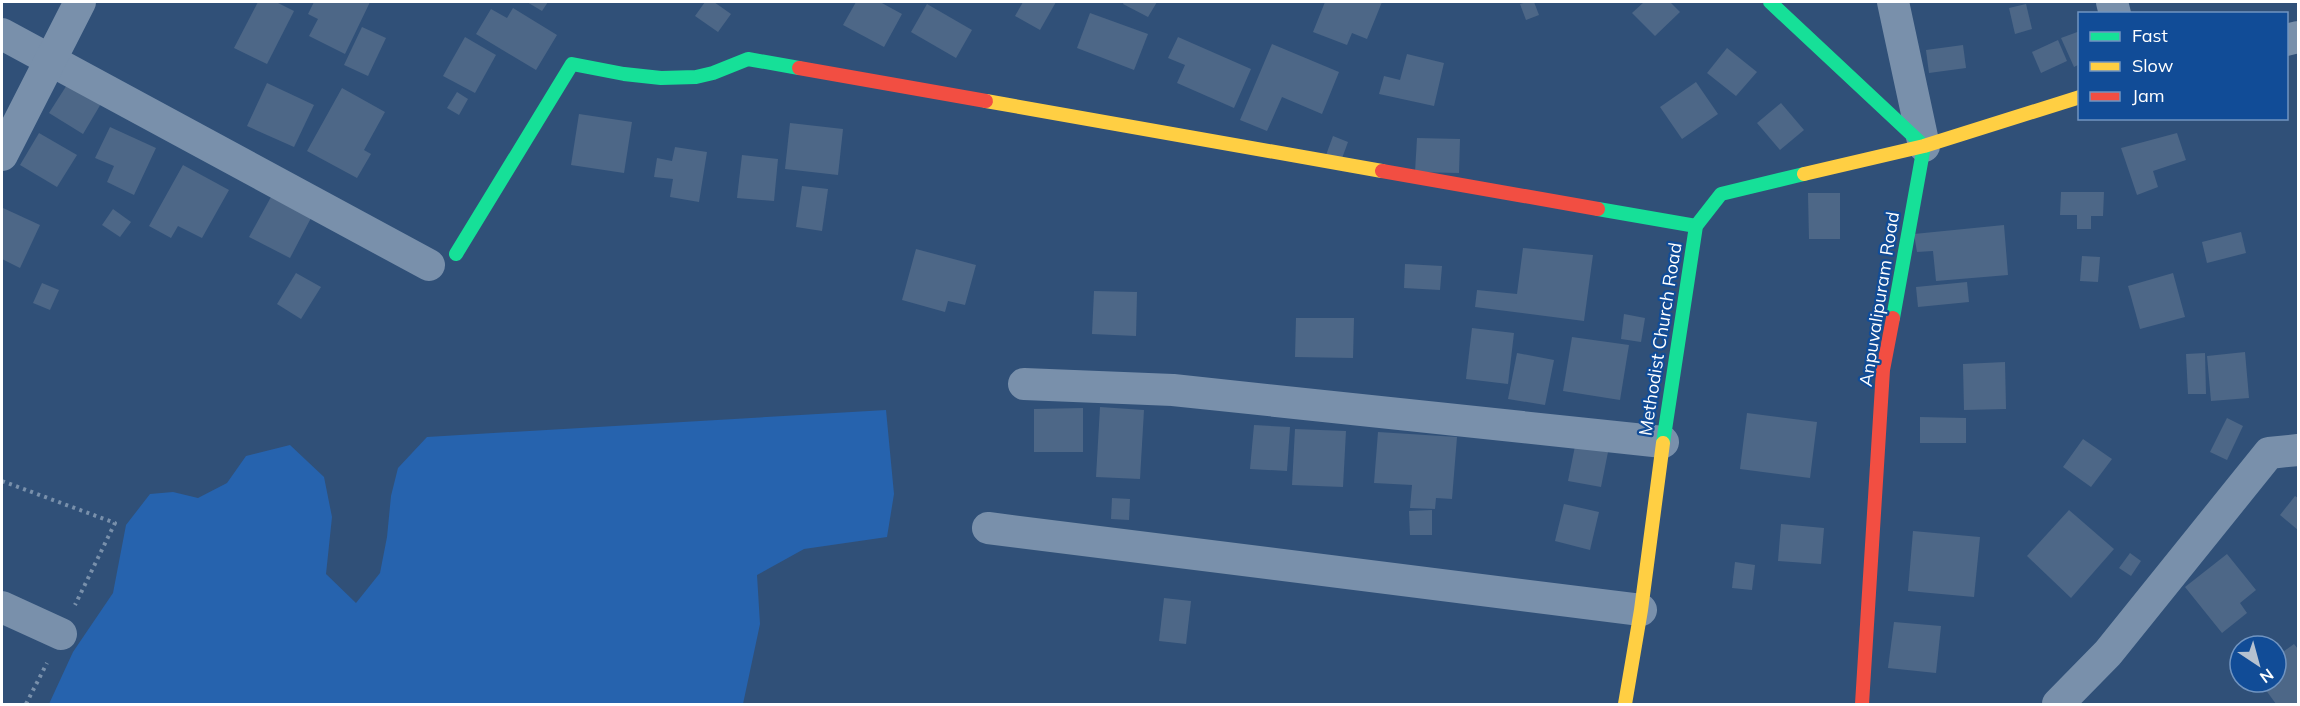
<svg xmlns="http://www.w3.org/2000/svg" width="2300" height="706" font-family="Mulish,sans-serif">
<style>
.green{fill:#2663ae}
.building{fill:#4d6787}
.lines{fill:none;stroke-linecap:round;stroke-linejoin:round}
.path{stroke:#7990ab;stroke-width:4;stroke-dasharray:3 4.5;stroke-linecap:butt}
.street{stroke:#7990ab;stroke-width:32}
.fast{stroke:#16e098;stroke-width:14}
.slow{stroke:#ffcf43;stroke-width:14}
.jam{stroke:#f24e42;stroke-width:14}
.labels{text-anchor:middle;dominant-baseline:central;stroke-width:4.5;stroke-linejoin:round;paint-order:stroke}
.street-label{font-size:18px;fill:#fff;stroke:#114c97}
</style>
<rect width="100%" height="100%" fill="#305078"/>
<polygon class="green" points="886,410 894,494 887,537 804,549 757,575 760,624 743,704 49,704 73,652 113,593 126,525 150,494 173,492 198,498 227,483 246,456 290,445 324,477 332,517 326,574 356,603 380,573 387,537 391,496 398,468 427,437"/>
<g class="building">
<polygon points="258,2 276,2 294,11 267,64 234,48"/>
<polygon points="314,2 370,2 345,54 309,36 318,19 308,14"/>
<polygon points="527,2 548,2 542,11"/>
<polygon points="705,2 714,2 731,14 718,32 695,16"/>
<polygon points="856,2 880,2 902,14 884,47 843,25"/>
<polygon points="1023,2 1056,2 1040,30 1015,16"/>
<polygon points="1124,2 1157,2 1148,17 1123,4"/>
<polygon points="1325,2 1382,2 1367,39 1352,33 1347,45 1313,32"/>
<polygon points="1527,2 1534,2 1539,15 1526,20 1520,4"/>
<polygon points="1644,2 1670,2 1680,12 1655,36 1632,13"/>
<polygon points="927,4 972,30 956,58 911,32"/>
<polygon points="2026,4 2032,29 2015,34 2009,8"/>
<polygon points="513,8 557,35 536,70 476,34 491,9 507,18"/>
<polygon points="1090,13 1148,34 1134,70 1077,48"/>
<polygon points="362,27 386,38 368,76 344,65"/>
<polygon points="2080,31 2080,64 2074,67 2061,38"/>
<polygon points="465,37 496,55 475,93 443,76"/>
<polygon points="1178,37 1251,69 1234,108 1177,83 1185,65 1168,58"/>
<polygon points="2058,40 2067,61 2041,73 2032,52"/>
<polygon points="1272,44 1339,72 1322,114 1282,97 1267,131 1240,120"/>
<polygon points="1963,45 1966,68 1929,73 1926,50"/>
<polygon points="1727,48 1757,72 1736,96 1707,73"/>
<polygon points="1407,54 1444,63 1434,106 1379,94 1384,76 1400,80"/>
<polygon points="72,77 105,97 83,134 49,113"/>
<polygon points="1696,82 1718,114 1682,139 1660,107"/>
<polygon points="267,83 314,105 294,147 247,126"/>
<polygon points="342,88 385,112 364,150 371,154 357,178 307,151"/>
<polygon points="457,92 468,99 459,115 447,108"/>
<polygon points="1781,103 1804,130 1780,150 1757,123"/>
<polygon points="579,114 632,122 624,173 571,165"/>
<polygon points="790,123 843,129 838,175 785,169"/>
<polygon points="110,127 156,148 134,195 107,182 114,166 95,158"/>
<polygon points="39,133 77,155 57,187 20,165"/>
<polygon points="2177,133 2186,160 2153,171 2158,187 2137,195 2121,148"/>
<polygon points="1333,136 1348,142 1341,161 1326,155"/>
<polygon points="1417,138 1460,139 1459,173 1415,172"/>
<polygon points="675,147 707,152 699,202 670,197 673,179 654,177 657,158 672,161"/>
<polygon points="742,155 778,159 774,201 737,198"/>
<polygon points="183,165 229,190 202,238 178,226 171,238 149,226"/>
<polygon points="802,186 828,189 822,231 796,227"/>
<polygon points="2061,192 2104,192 2103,216 2091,216 2091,229 2077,229 2077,215 2060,215"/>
<polygon points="1808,193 1840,193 1840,239 1809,239"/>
<polygon points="271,197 311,218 290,258 249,237"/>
<polygon points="3,208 40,225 20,268 2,259"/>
<polygon points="113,209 131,222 120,237 102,225"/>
<polygon points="2004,225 2008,275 1936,281 1933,251 1917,252 1914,234"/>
<polygon points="2241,232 2246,253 2207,263 2202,242"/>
<polygon points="1523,248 1593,255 1584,321 1475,307 1477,290 1517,294"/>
<polygon points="916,249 976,265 965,305 948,301 945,312 902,300"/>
<polygon points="2082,256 2100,257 2098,282 2080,281"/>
<polygon points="1405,264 1442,266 1440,290 1404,288"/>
<polygon points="296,273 321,287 301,319 277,304"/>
<polygon points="2173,273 2185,317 2140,329 2128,286"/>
<polygon points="1967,282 1969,302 1918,307 1916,287"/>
<polygon points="42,283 59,290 50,310 33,303"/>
<polygon points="1094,291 1137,292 1136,336 1092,334"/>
<polygon points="1624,314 1645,318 1641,342 1621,339"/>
<polygon points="1296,318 1354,318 1353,358 1295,357"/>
<polygon points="1472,328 1514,333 1508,384 1466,379"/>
<polygon points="1572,337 1629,345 1620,400 1563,391"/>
<polygon points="2245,352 2249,398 2211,401 2207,356"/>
<polygon points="1517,353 1554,360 1545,405 1508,399"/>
<polygon points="2205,353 2206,394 2188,394 2186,354"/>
<polygon points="2005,362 2006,409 1964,410 1963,364"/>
<polygon points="1100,407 1144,410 1140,479 1096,477"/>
<polygon points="1083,408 1083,452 1034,452 1034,409"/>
<polygon points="1747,413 1817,422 1810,478 1740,469"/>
<polygon points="1920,417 1966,418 1966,443 1920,443"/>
<polygon points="2227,418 2243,426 2227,460 2210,452"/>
<polygon points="1254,425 1290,427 1287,471 1250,469"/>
<polygon points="1295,429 1346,431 1343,487 1292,485"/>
<polygon points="1378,432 1457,437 1452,499 1436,498 1435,509 1410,508 1412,485 1374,483"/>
<polygon points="2083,439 2112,459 2091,487 2063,467"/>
<polygon points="1575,446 1608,452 1601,487 1568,481"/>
<polygon points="2295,496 2298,498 2298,530 2280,515"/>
<polygon points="1112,498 1130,499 1129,520 1111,519"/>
<polygon points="1564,504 1599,512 1590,550 1555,541"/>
<polygon points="1432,510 1432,535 1410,535 1409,511"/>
<polygon points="2069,510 2114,549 2071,598 2027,556"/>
<polygon points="1781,524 1824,528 1821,564 1778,561"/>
<polygon points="1913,531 1980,537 1974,597 1908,591"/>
<polygon points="2130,553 2141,561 2131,576 2119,568"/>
<polygon points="2227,554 2256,590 2240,603 2247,613 2222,633 2185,587"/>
<polygon points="1735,562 1755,565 1752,590 1732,588"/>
<polygon points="1164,598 1191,601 1186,644 1159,641"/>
<polygon points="1894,622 1941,626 1936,673 1888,668"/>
<polygon points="2294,644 2298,649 2298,704 2276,704 2260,682 2276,682 2276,657"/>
</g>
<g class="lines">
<g class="path">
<polyline points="2,481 115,523 75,605"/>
<polyline points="26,704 47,663"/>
</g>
<g class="street">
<polyline points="1893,2 1924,146"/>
<polyline points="2112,2 2115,14"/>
<polyline points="2,34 429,265"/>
<polyline points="2286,40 2298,37"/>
<polyline points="2,155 80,2"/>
<polyline points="1024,384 1173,390 1663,442"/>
<polyline points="988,528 1641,610"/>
<polyline points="2,607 61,634"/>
<polyline points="2058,704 2108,653 2269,453 2298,450"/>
</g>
<g class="fast">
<polyline points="1770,2 1924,146 1893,318"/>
<polyline points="1598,209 1696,226"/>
<polyline points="456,254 572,64 624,74 661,78 696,77 713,73 748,59 799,68"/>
<polyline points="1663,443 1696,226 1721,194 1804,174"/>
</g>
<g class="slow">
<polyline points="986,101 1382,171"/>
<polyline points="1804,174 1924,146 2080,97"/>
<polyline points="1625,704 1641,610 1663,443"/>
</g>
<g class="jam">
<polyline points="799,68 986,101"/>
<polyline points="1382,171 1598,209"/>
<polyline points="1862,704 1883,370 1893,318"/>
</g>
</g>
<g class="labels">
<g class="street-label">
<text transform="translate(1879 299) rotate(-81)">Anpuvalipuram Road</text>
<text transform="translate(1660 339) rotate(-81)">Methodist Church Road</text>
</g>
</g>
<rect width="2300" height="706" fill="none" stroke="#ffffff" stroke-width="6"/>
<rect x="2078" y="12" width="210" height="108" fill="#114c97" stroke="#7094c1" stroke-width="1.5"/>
<rect x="2090" y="32" width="30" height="9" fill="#16e098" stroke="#7094c1" stroke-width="1.5"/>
<text x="2132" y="42" font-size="18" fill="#ffffff">Fast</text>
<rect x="2090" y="62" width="30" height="9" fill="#ffcf43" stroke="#7094c1" stroke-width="1.5"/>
<text x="2132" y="72" font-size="18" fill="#ffffff">Slow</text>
<rect x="2090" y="92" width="30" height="9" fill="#f24e42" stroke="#7094c1" stroke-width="1.5"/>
<text x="2132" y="102" font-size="18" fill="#ffffff">Jam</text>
<g transform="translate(2258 664) rotate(144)"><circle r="28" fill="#114c97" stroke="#7094c1" stroke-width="1.5"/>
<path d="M0-4.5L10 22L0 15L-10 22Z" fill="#b7c2d0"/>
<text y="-9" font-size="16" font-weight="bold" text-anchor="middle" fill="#ffffff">N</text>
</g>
</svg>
